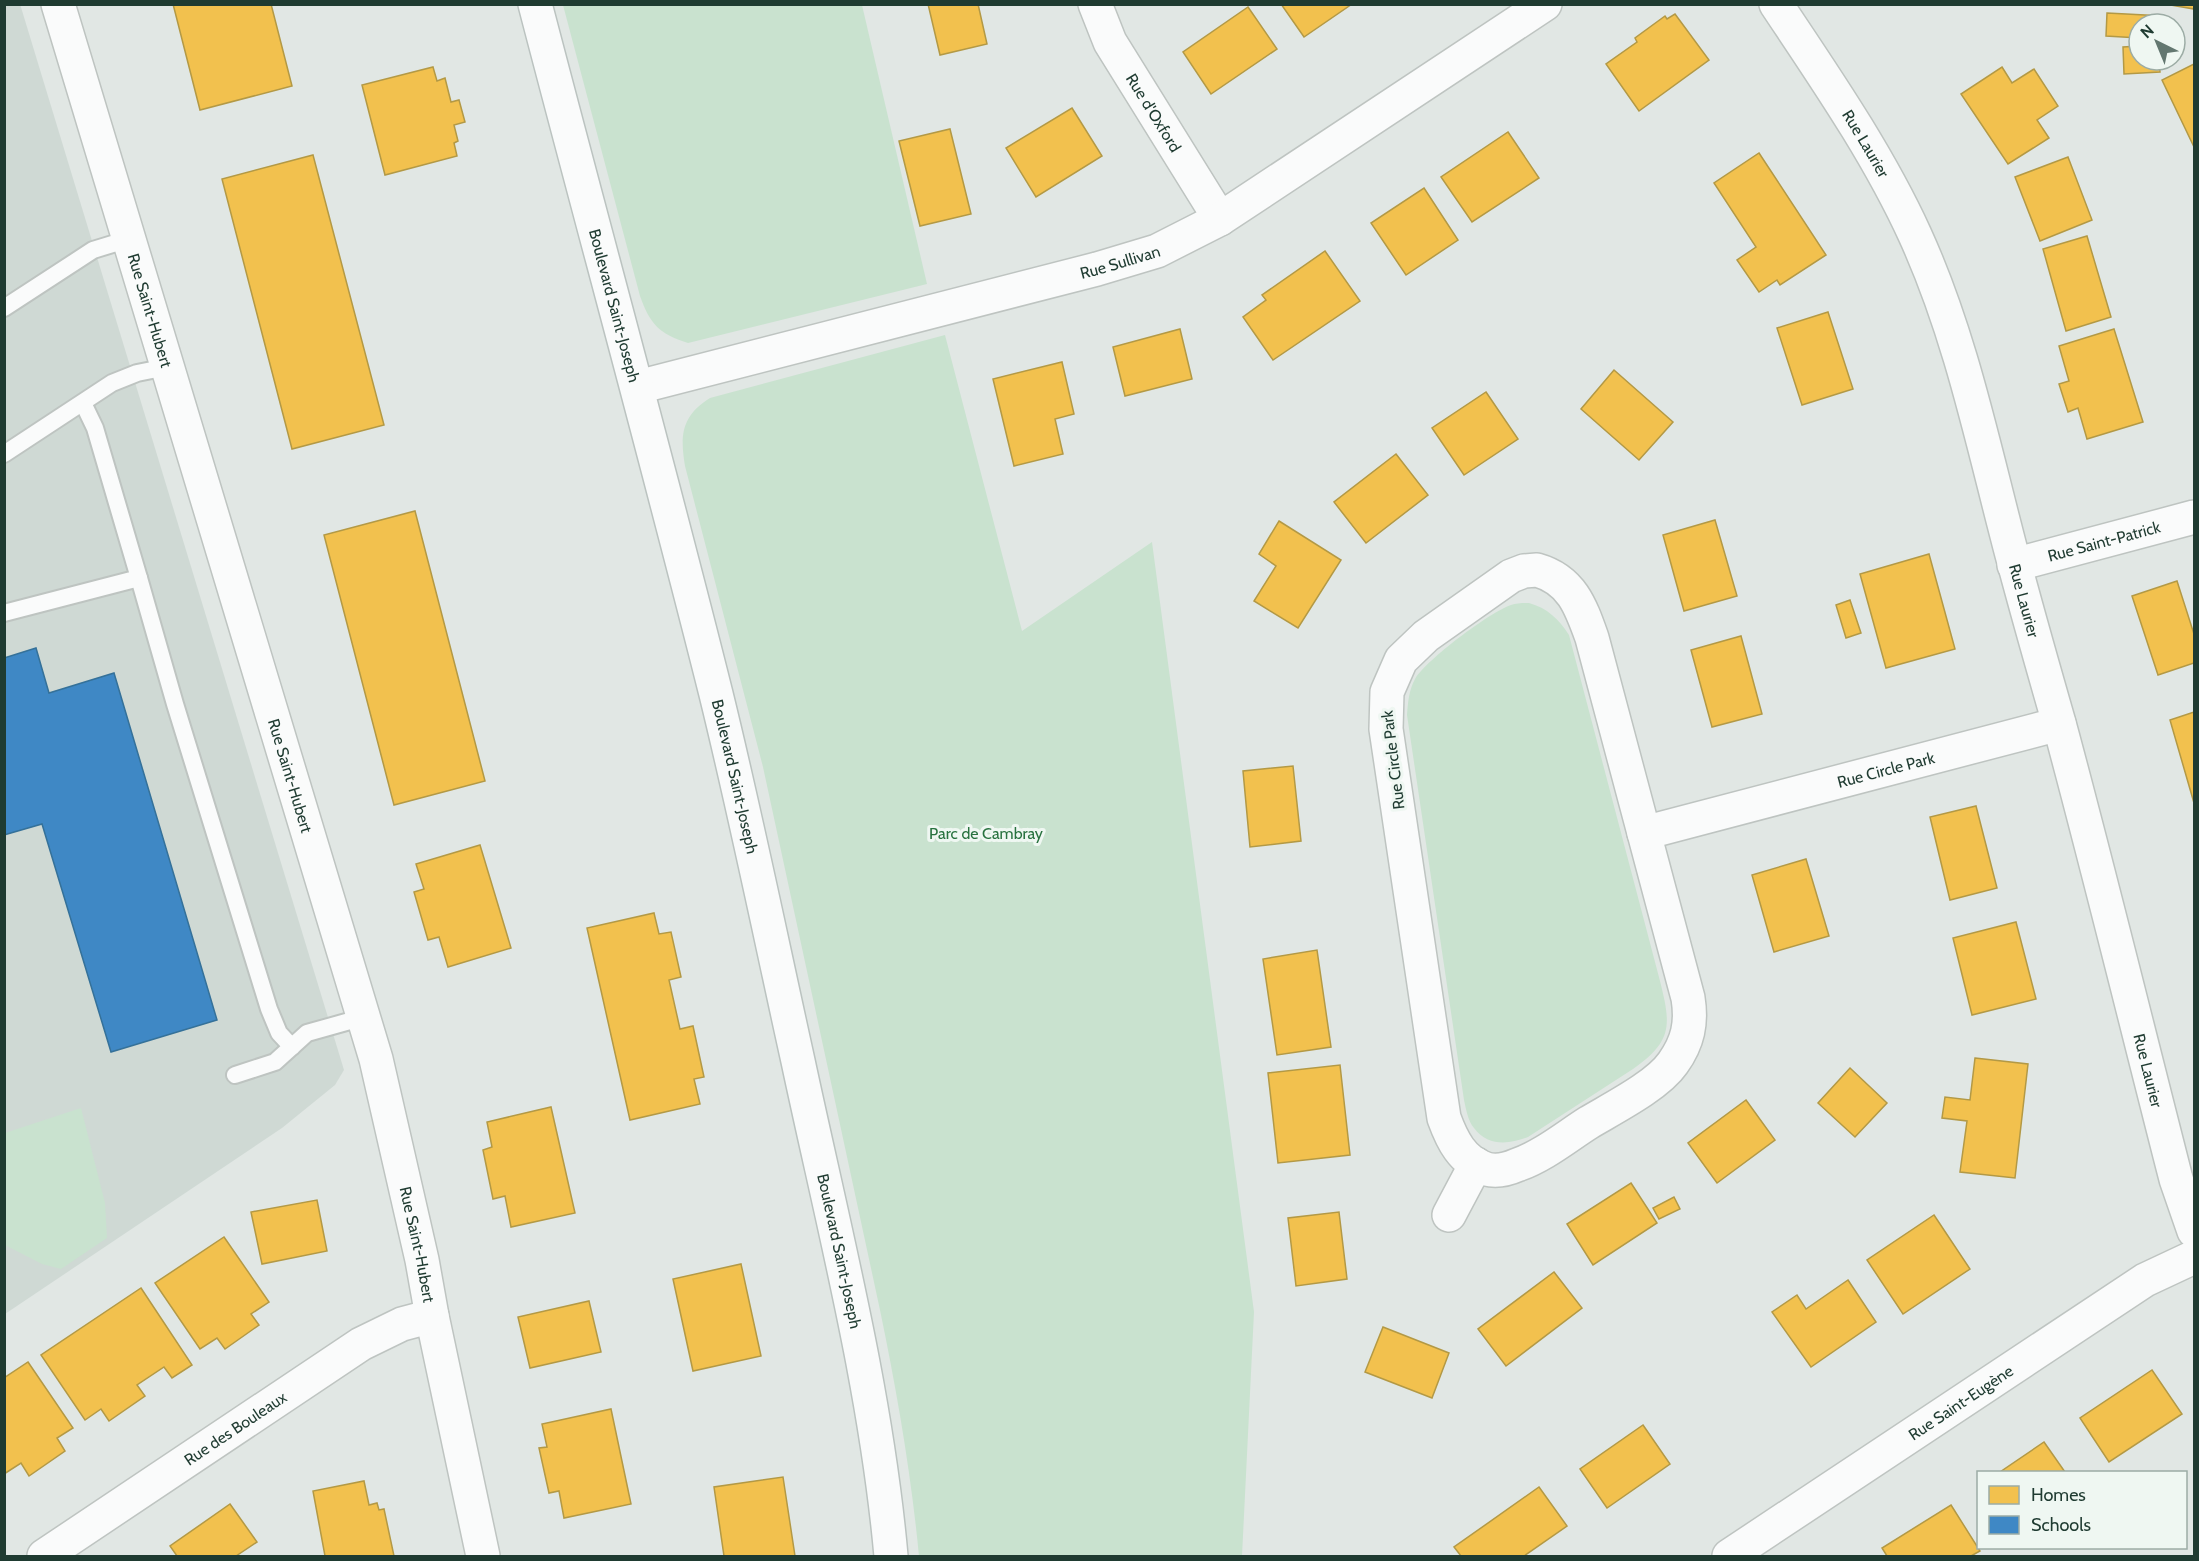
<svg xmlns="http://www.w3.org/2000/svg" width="2199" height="1561" font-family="Cabin,sans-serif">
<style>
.built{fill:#cfd9d4}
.green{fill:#c9e2cf}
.homes{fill:#f2c14e;stroke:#b39945;stroke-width:1.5}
.schools{fill:#3f88c5;stroke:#357199;stroke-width:1.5}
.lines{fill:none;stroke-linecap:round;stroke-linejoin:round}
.lane-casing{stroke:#bec4c1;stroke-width:20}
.street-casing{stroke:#bec4c1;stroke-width:36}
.secondary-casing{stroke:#bbc3c0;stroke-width:36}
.lane{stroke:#fafbfb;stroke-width:16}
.street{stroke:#fafbfb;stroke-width:33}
.secondary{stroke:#fafbfb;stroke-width:33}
.labels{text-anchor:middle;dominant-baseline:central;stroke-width:6;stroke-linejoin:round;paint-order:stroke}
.street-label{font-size:16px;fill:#1f3b31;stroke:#eff7f2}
.park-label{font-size:16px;fill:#28723f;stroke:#eff7f2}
</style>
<rect width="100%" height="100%" fill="#e1e7e4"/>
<polygon class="built" points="20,4 344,1070 335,1085 282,1128 5,1314 4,5"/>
<g class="green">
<path d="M563 5H862L927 284 688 343C659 334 650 324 640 296Z"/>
<path d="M945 335 1022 631 1152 542 1254 1312 1242 1556H919C911 1473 897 1392 880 1310L763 767 685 466C680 436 681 416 710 398Z"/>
<path d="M1529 603C1547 608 1559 619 1569 635L1660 981C1671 1025 1673 1041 1633 1069L1528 1137C1510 1144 1488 1147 1474 1128 1468 1121 1466 1109 1464 1100L1407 715C1408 702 1409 690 1415 679 1426 660 1490 612 1511 605 1516 603 1523 603 1529 603Z"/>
<polygon points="81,1108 105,1203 107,1238 61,1269 42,1264 5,1245 5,1133"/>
</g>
<g class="homes">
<polygon points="173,4 271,4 292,86 200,110"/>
<polygon points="928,4 978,4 987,44 940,55"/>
<polygon points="1281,4 1352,4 1304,37"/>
<polygon points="2165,4 2194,4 2194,9"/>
<polygon points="1248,7 1277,49 1211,94 1183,52"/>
<polygon points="2107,13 2164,16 2164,24 2139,24 2139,38 2106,36"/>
<polygon points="1675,14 1709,60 1639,111 1606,64 1637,42 1635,38 1665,16 1667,19"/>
<polygon points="2139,46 2139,60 2159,60 2160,72 2124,74 2123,47"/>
<polygon points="2194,64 2194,147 2162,80"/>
<polygon points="433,67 437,81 445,78 451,102 459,100 465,122 454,125 458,141 454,143 457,156 385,175 362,85"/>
<polygon points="2002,67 2012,83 2034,69 2058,106 2037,120 2049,138 2008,164 1961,94"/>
<polygon points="1072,108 1102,156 1036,197 1006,148"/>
<polygon points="950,129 971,214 920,226 899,141"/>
<polygon points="1508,132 1539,178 1472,222 1441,177"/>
<polygon points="1759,153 1826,255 1780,285 1777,280 1759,292 1737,260 1756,247 1714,183"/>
<polygon points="313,155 384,425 292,449 222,179"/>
<polygon points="2068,157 2092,220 2040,241 2015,177"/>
<polygon points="1424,188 1458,240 1406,275 1371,223"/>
<polygon points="2087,236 2111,317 2066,331 2043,249"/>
<polygon points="1325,251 1360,301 1273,360 1243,317 1266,300 1262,295"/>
<polygon points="1828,312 1853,389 1802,405 1777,328"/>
<polygon points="1180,329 1192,379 1125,396 1113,347"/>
<polygon points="2114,329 2143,422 2087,439 2078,408 2068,412 2059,384 2069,381 2059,346"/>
<polygon points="1062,362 1074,414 1055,419 1063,454 1014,466 993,379"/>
<polygon points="1614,370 1673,422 1639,460 1581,409"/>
<polygon points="1486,392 1518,439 1464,475 1432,428"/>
<polygon points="1396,454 1428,495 1366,543 1334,502"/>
<polygon points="415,511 485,781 394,805 324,535"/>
<polygon points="1715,520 1737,596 1684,611 1663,535"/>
<polygon points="1279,521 1341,560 1298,628 1254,601 1276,566 1259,554"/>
<polygon points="1929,554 1955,649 1886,668 1860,574"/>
<polygon points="2177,581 2194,634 2194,663 2158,675 2132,596"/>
<polygon points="1850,600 1861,633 1846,638 1836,605"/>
<polygon points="1741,636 1762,714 1712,727 1691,650"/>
<polygon points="2194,712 2194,803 2170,720"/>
<polygon points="1293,766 1301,841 1250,847 1243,771"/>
<polygon points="1976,806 1997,888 1950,900 1930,817"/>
<polygon points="480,845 511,948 448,967 439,937 428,940 414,892 424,889 416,864"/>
<polygon points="1806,859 1829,936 1774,952 1752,875"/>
<polygon points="654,913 659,934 671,932 681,977 669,980 680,1029 693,1026 704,1077 694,1079 700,1104 630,1120 587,928"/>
<polygon points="2016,922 2036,999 1972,1015 1953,938"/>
<polygon points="1317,950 1331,1047 1277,1055 1263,959"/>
<polygon points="1975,1058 2028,1064 2015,1178 1960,1172 1967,1121 1942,1118 1945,1097 1970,1100"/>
<polygon points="1340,1065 1350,1155 1278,1163 1268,1073"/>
<polygon points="1850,1068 1887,1103 1855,1137 1818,1103"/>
<polygon points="1746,1100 1775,1140 1717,1183 1688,1143"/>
<polygon points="551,1107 575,1213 511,1227 505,1196 493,1199 483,1150 492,1147 487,1122"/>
<polygon points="1631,1183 1657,1223 1593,1265 1567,1224"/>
<polygon points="1674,1197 1680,1209 1659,1219 1653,1208"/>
<polygon points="317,1200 327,1251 262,1264 251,1212"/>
<polygon points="1339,1212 1347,1279 1296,1286 1288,1218"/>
<polygon points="1934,1215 1970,1269 1903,1314 1867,1260"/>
<polygon points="224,1237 269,1302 251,1314 259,1325 252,1330 225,1349 217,1338 200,1349 155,1283"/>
<polygon points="741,1264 761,1356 693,1371 673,1279"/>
<polygon points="1554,1272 1582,1308 1506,1366 1478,1329"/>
<polygon points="1848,1280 1876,1322 1811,1367 1772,1312 1797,1295 1806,1309"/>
<polygon points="141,1288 192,1365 172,1378 164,1367 137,1385 145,1396 109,1421 101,1409 85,1420 41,1355"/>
<polygon points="589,1301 601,1352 530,1368 518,1317"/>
<polygon points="1383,1327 1449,1353 1432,1398 1365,1372"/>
<polygon points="28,1362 73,1428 57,1438 65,1451 29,1476 21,1463 4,1474 4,1378"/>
<polygon points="2152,1370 2182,1414 2109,1462 2080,1418"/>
<polygon points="611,1409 631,1504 564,1518 559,1491 549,1493 539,1448 547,1447 542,1424"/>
<polygon points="1643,1425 1670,1464 1607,1508 1580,1469"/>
<polygon points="2044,1442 2065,1472 2000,1472"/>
<polygon points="783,1477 795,1556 724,1556 714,1487"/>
<polygon points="364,1481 369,1505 377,1503 379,1510 384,1509 394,1556 325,1556 313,1491"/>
<polygon points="1539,1487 1567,1526 1524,1556 1461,1556 1454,1547"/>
<polygon points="230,1504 257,1542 236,1556 177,1556 170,1546"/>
<polygon points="1951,1505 1980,1551 1971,1556 1887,1556 1882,1548"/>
</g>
<polygon class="schools" points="36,648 49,693 114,673 217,1020 111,1052 42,824 4,835 4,658"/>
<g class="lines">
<defs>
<g id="lane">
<polyline points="4,308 93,250 129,239"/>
<polyline points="4,454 112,383 137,373 167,367"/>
<polyline points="139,578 175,704 269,1009 279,1033 292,1047"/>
<polyline points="4,613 139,578 95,428 83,403"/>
<polyline points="235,1075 275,1062 307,1033 364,1017"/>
</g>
<g id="street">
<path id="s1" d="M58 4 376 1059 422 1260 432 1316 483 1556"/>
<path id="s2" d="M1095 4 1110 42 1220 219"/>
<path id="s3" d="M1776 4C1826 79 1878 154 1915 235 1963 340 1985 455 2015 566 2029 618 2044 671 2059 723 2100 875 2137 1027 2176 1179L2194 1231"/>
<path id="s4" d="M638 387 1097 269 1157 251 1220 219 1545 4"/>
<path id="s5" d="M2014 565 2194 517"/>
<path d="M1537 570C1572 580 1581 607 1592 638L1688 998C1692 1023 1688 1042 1673 1063 1657 1086 1613 1108 1588 1123 1566 1137 1543 1156 1517 1165 1508 1169 1497 1172 1486 1169 1462 1161 1452 1140 1444 1118L1386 729 1387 692 1401 660 1426 636 1511 576 1524 571Z"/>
<path id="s6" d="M1644 833 2059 724"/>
<polyline points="1449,1215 1476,1164"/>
<path id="s7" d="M44 1556 361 1344 402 1324 432 1316"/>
<path id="s8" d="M1729 1556 2145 1280 2194 1257"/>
</g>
<g id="secondary">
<path id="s9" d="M535 4C595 234 658 463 716 694 746 816 771 939 798 1061 833 1225 876 1389 891 1556"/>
</g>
</defs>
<use href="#lane" class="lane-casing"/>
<use href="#street" class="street-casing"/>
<use href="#secondary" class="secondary-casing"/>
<use href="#lane" class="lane"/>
<use href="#street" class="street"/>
<use href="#secondary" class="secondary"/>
</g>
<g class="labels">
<g class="street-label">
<text stroke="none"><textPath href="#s2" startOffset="124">Rue d'Oxford</textPath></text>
<text stroke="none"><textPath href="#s3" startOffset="166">Rue Laurier</textPath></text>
<text stroke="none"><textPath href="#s4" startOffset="498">Rue Sullivan</textPath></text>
<text stroke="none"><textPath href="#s9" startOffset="312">Boulevard Saint-Joseph</textPath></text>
<text stroke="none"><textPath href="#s1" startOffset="320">Rue Saint-Hubert</textPath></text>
<text stroke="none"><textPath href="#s5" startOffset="93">Rue Saint-Patrick</textPath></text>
<text stroke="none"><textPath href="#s3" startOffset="652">Rue Laurier</textPath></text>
<text transform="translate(1393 760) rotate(-97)">Rue Circle Park</text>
<text stroke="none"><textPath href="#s6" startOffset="250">Rue Circle Park</textPath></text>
<text stroke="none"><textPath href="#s1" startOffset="806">Rue Saint-Hubert</textPath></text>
<text stroke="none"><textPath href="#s9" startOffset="798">Boulevard Saint-Joseph</textPath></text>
<text stroke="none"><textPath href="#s3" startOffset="1138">Rue Laurier</textPath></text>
<text stroke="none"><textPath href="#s1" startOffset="1292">Rue Saint-Hubert</textPath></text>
<text stroke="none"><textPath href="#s9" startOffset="1284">Boulevard Saint-Joseph</textPath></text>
<text stroke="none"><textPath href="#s8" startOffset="278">Rue Saint-Eugène</textPath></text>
<text stroke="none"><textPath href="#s7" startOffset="230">Rue des Bouleaux</textPath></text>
</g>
<g class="park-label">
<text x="986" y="833">Parc de Cambray</text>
</g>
</g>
<rect width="2199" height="1561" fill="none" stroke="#1f3b31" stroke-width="12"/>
<rect x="1977" y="1471" width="210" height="78" fill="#eff7f2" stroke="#9caca5" stroke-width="1.5"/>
<rect x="1989" y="1486" width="30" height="18" fill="#f2c14e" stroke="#9caca5" stroke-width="1.5"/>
<text x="2031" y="1501" font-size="18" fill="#1f3b31">Homes</text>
<rect x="1989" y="1516" width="30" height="18" fill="#3f88c5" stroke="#9caca5" stroke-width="1.5"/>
<text x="2031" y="1531" font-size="18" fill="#1f3b31">Schools</text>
<g transform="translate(2157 42) rotate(317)"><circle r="28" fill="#eff7f2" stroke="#9caca5" stroke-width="1.5"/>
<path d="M0-4.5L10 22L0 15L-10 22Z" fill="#637770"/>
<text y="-9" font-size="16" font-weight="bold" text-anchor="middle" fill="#1f3b31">N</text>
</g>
</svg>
